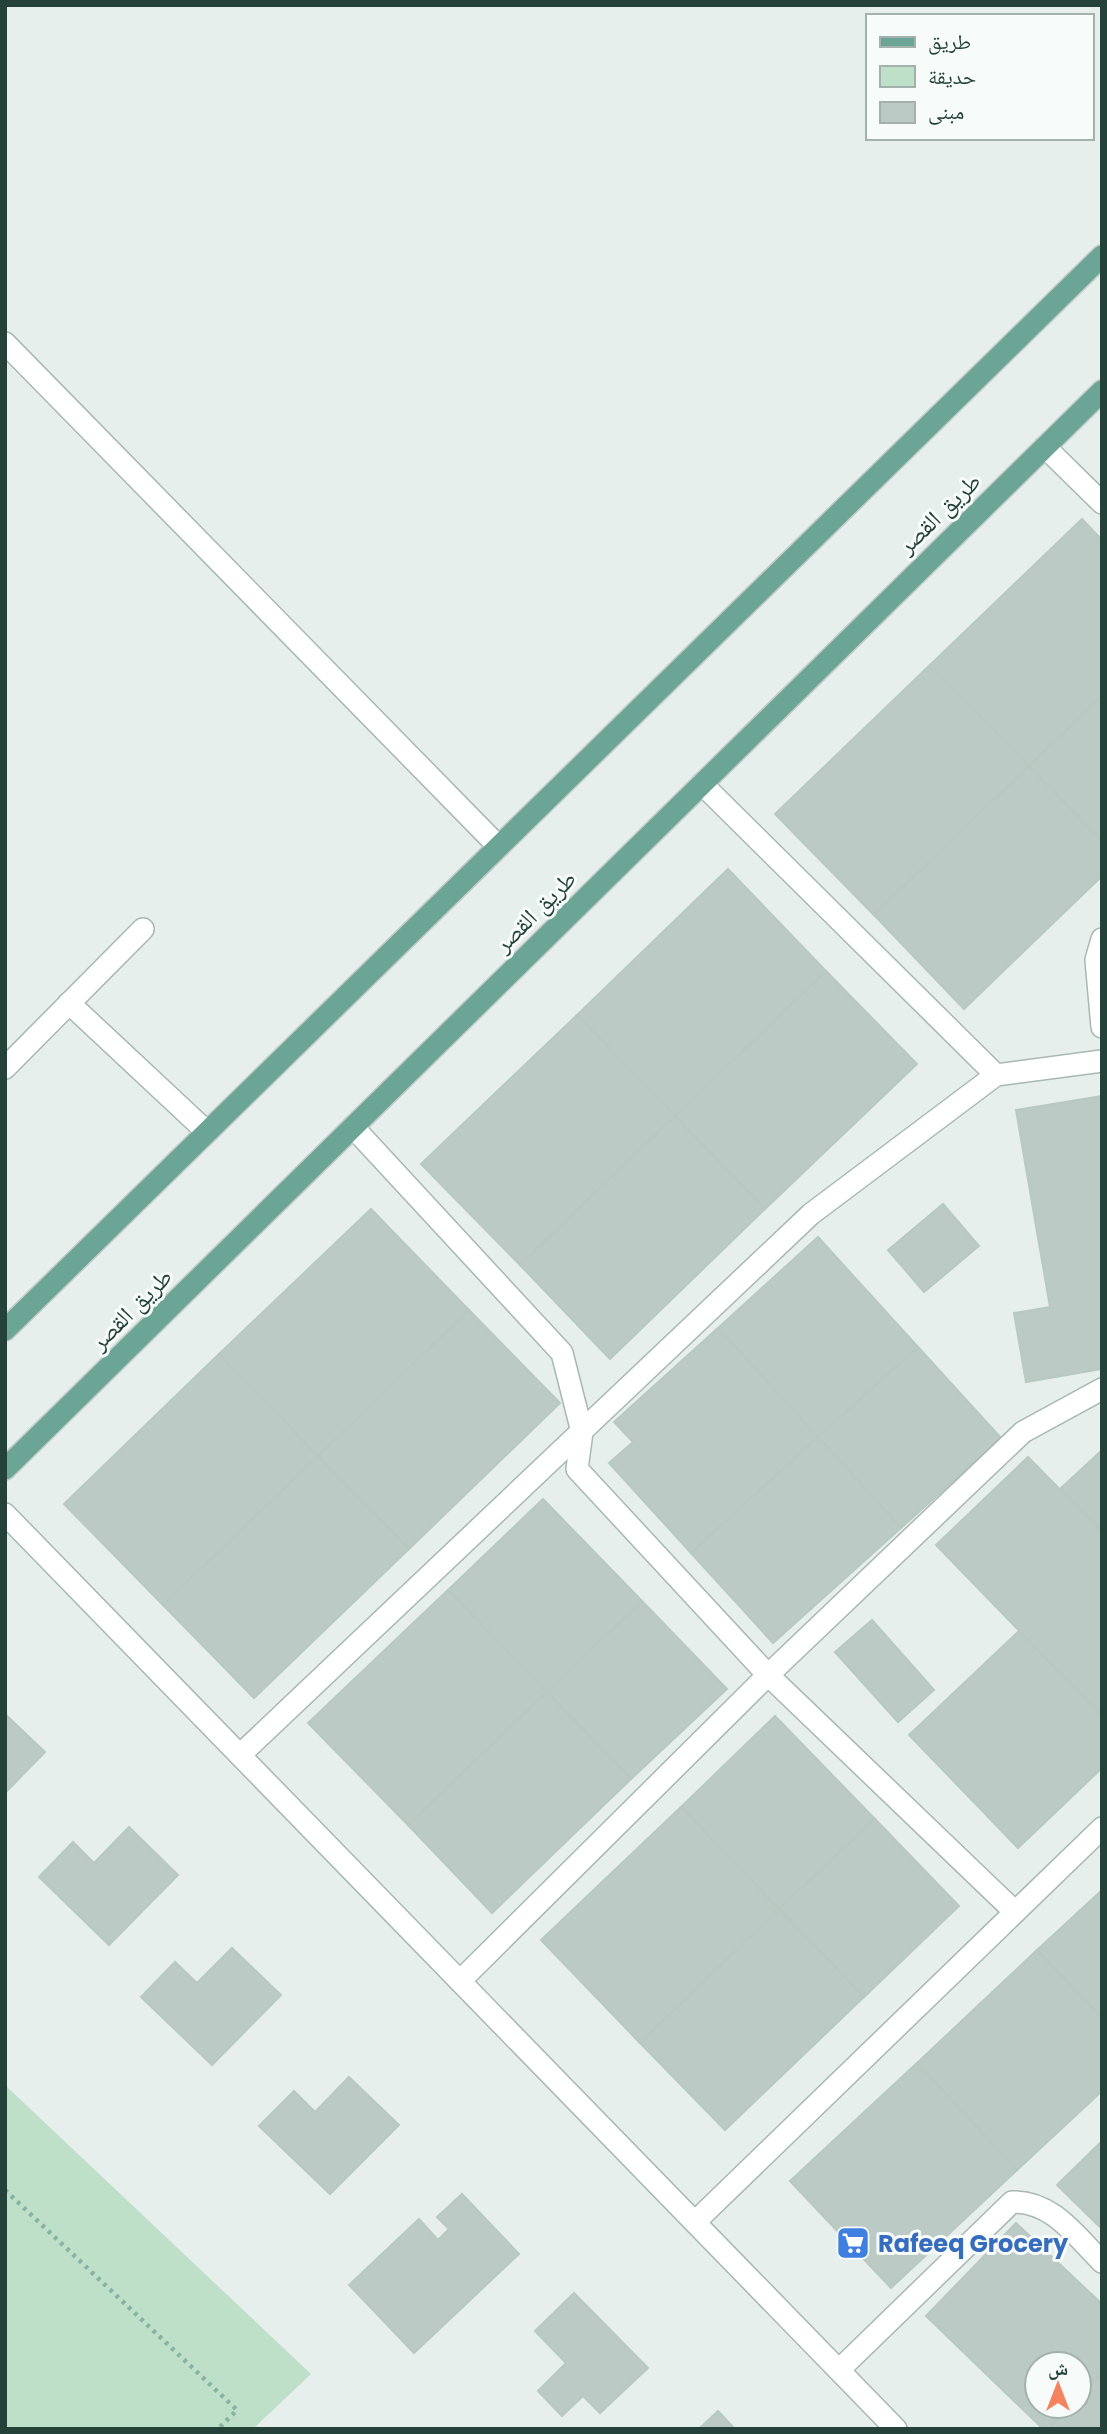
<svg xmlns="http://www.w3.org/2000/svg" width="1107" height="2434" font-family="Poppins,'Noto Naskh Arabic',sans-serif">
<style>
.green{fill:#bfe0c8}
.building{fill:#bbcac4;stroke:#b8c9c2;stroke-width:2}
.lines{fill:none;stroke-linecap:round;stroke-linejoin:round}
.minor-casing{stroke:#a8b8b2;stroke-width:24}
.major-casing{stroke:#c2cac8;stroke-width:24}
.path{stroke:#86b3a5;stroke-width:4.5;stroke-dasharray:3.5 5;stroke-linecap:butt}
.minor{stroke:#fff;stroke-width:21}
.major{stroke:#6aa596;stroke-width:21}
.labels{text-anchor:middle;dominant-baseline:central;stroke-width:6;stroke-linejoin:round;paint-order:stroke}
.street-label{font-size:24px;fill:#24423a;stroke:#f7fbf9}
.shop-label{font-size:24px;font-weight:bold;fill:#366cbe;stroke:#f7fbf9;text-anchor:start}
</style>
<rect width="100%" height="100%" fill="#e6efeb"/>
<polygon class="green" points="5,2085 311,2374 253,2429 5,2429"/>
<g class="building">
<polygon points="1082,519 1102,540 1102,696 1029,766 930,665"/>
<polygon points="930,665 1029,766 874,915 775,814"/>
<polygon points="1102,696 1102,841 1029,766"/>
<polygon points="1029,766 1102,841 1102,876 964,1009 874,915"/>
<polygon points="728,869 826,971 675,1116 577,1015"/>
<polygon points="826,971 917,1064 765,1209 675,1116"/>
<polygon points="577,1015 675,1116 520,1265 421,1164"/>
<polygon points="1102,1096 1102,1369 1026,1382 1014,1313 1050,1307 1016,1110"/>
<polygon points="675,1116 765,1209 610,1359 520,1265"/>
<polygon points="943,1204 979,1246 924,1292 888,1250"/>
<polygon points="371,1209 469,1310 318,1456 219,1354"/>
<polygon points="818,1237 918,1347 818,1437 718,1328"/>
<polygon points="469,1310 560,1403 409,1549 318,1456"/>
<polygon points="718,1328 818,1437 691,1553 609,1463 633,1442 614,1422"/>
<polygon points="918,1347 1001,1438 901,1528 818,1437"/>
<polygon points="219,1354 318,1456 163,1605 64,1504"/>
<polygon points="818,1437 901,1528 773,1643 691,1553"/>
<polygon points="1102,1450 1102,1532 1060,1489"/>
<polygon points="318,1456 409,1549 254,1698 163,1605"/>
<polygon points="1028,1457 1102,1532 1102,1716 936,1545"/>
<polygon points="543,1499 642,1601 547,1692 448,1590"/>
<polygon points="448,1590 547,1692 408,1825 308,1723"/>
<polygon points="642,1601 727,1689 631,1779 547,1692"/>
<polygon points="872,1620 934,1690 898,1722 835,1652"/>
<polygon points="1019,1631 1102,1716 1102,1768 1018,1848 909,1735"/>
<polygon points="547,1692 631,1779 492,1913 408,1825"/>
<polygon points="5,1714 45,1752 5,1793"/>
<polygon points="775,1716 875,1819 779,1909 681,1807"/>
<polygon points="681,1807 779,1909 640,2043 541,1940"/>
<polygon points="875,1819 959,1906 864,1997 779,1909"/>
<polygon points="129,1827 178,1875 109,1945 39,1877 73,1842 94,1863"/>
<polygon points="1102,1890 1102,2018 1037,1950"/>
<polygon points="779,1909 864,1997 725,2130 640,2043"/>
<polygon points="232,1948 281,1995 212,2065 141,1997 175,1962 197,1983"/>
<polygon points="1037,1950 1102,2018 1102,2091 1017,2170 917,2063"/>
<polygon points="917,2063 1017,2170 891,2288 790,2181"/>
<polygon points="349,2077 399,2125 330,2194 259,2126 294,2091 315,2112"/>
<polygon points="1102,2141 1102,2229 1057,2185"/>
<polygon points="462,2194 519,2254 414,2353 349,2285 419,2219 438,2240 449,2229 437,2217"/>
<polygon points="1016,2223 1102,2304 1102,2373 1079,2396 1079,2364 1037,2364 1037,2406 1070,2406 1048,2429 1043,2429 926,2316"/>
<polygon points="574,2293 648,2368 600,2413 583,2396 562,2416 538,2391 566,2363 535,2331"/>
<polygon points="1102,2373 1102,2429 1048,2429 1070,2406 1079,2406 1079,2396"/>
<polygon points="718,2411 735,2429 699,2429"/>
</g>
<g class="lines">
<defs>
<g id="minor">
<polyline points="5,343 498,846"/>
<polyline points="1045,447 1102,503"/>
<polyline points="702,784 996,1075"/>
<polyline points="1102,939 1096,960 1102,1027"/>
<polyline points="69,1003 207,1132"/>
<polyline points="5,1068 143,929"/>
<polyline points="353,1127 562,1353 582,1432 577,1469 768,1675 1015,1912"/>
<polyline points="5,1514 896,2429"/>
<polyline points="240,1755 811,1214 996,1075 1102,1061"/>
<polyline points="460,1981 768,1675 1023,1432 1102,1389"/>
<polyline points="695,2222 1102,1828"/>
<path d="M839 2370 1012 2202C1052 2201 1075 2235 1102 2262"/>
</g>
<g id="major">
<polyline points="5,1330 1102,256"/>
<polyline points="5,1469 1102,391"/>
</g>
</defs>
<use href="#minor" class="minor-casing"/>
<use href="#major" class="major-casing"/>
<polyline class="path" points="5,2190 237,2410 218,2429"/>
<use href="#minor" class="minor"/>
<use href="#major" class="major"/>
</g>
<defs>
<symbol id="supermarket-square" viewBox="-11 -11 22 22"><rect x="-9" y="-9" width="18" height="18" rx="4" fill="#3f7fe0" stroke="#f7fbf9"/><path d="M-6-5.5h2.5l.6 2H6L4.5 2H-2.5L-4.4-4H-6ZM-1.5 3.2a1.3 1.3 0 1 0 .1 0ZM3 3.2a1.3 1.3 0 1 0 .1 0Z" fill="#fff"/></symbol>
</defs>
<g fill-rule="evenodd">
<use href="#supermarket-square" x="834" y="2224" width="38" height="38"/>
</g>
<g class="labels">
<g class="street-label">
<text transform="translate(939 513) rotate(-44)">طريق القصر</text>
<text transform="translate(535 911) rotate(-45)">طريق القصر</text>
<text transform="translate(131 1309) rotate(-45)">طريق القصر</text>
</g>
<g class="shop-label">
<text x="878" y="2243">Rafeeq Grocery</text>
</g>
</g>
<rect width="1107" height="2434" fill="none" stroke="#24423a" stroke-width="14"/>
<rect x="866" y="14" width="228" height="126" fill="#f7fbf9" stroke="#a3b1ad" stroke-width="2"/>
<rect x="880" y="37" width="35" height="10" fill="#6aa596" stroke="#a3b1ad" stroke-width="2"/>
<text x="928" y="49" font-size="21" fill="#24423a">طريق</text>
<rect x="880" y="66" width="35" height="21" fill="#bfe0c8" stroke="#a3b1ad" stroke-width="2"/>
<text x="928" y="84" font-size="21" fill="#24423a">حديقة</text>
<rect x="880" y="102" width="35" height="21" fill="#bbcac4" stroke="#a3b1ad" stroke-width="2"/>
<text x="928" y="119" font-size="21" fill="#24423a">مبنى</text>
<g transform="translate(1058 2385)"><circle r="33" fill="#f7fbf9" stroke="#a3b1ad" stroke-width="2"/>
<path d="M0-5L12 26L0 18L-12 26Z" fill="#f4845f"/>
<text y="-10" font-size="19" font-weight="bold" text-anchor="middle" fill="#24423a">ش</text>
</g>
</svg>
